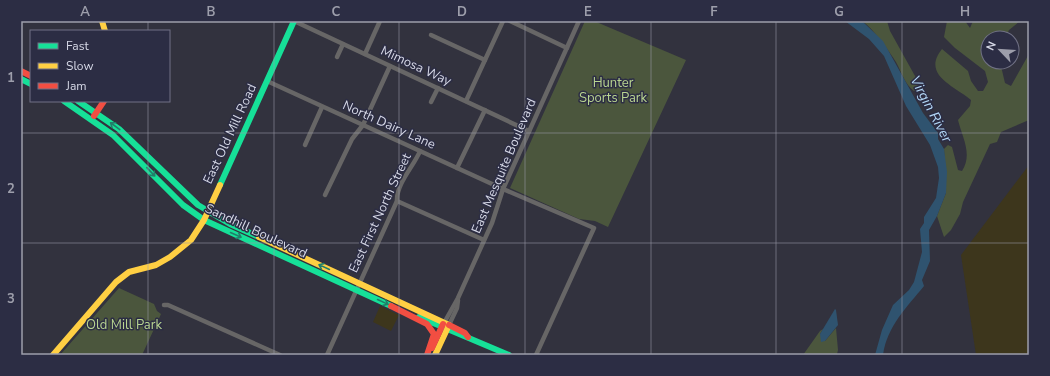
<svg xmlns="http://www.w3.org/2000/svg" width="1050" height="376" font-family="'Nunito Sans',sans-serif">
<style>
.green{fill:#4b563d}
.sand{fill:#3d361c}
.water{fill:#2f536f}
.lines{fill:none;stroke-linecap:round;stroke-linejoin:round}
.street{stroke:#676666;stroke-width:4.5}
.fast{stroke:#16e098;stroke-width:6}
.slow{stroke:#ffcf43;stroke-width:6}
.jam{stroke:#f24e42;stroke-width:6}
.oneway{stroke:#227e6a}
.grid{fill:none;stroke:#9d9eab;stroke-width:1;stroke-opacity:0.55}
.labels{text-anchor:middle;dominant-baseline:central;stroke-width:3;stroke-linejoin:round;paint-order:stroke}
.street-label{font-size:13px;fill:#d6d8e6;stroke:#2c2d44}
.park-label{font-size:13px;fill:#b9d590;stroke:#2c2d44}
.water-label{font-size:14px;font-style:italic;fill:#b4d9f8;stroke:#2c2d44}
.neatline{fill:none;stroke:#9d9eab;stroke-width:1.5}
.grid-label{font-size:13px;text-anchor:middle;font-weight:bold;fill:#9d9eab}
</style>
<rect width="100%" height="100%" fill="#32323e"/>
<g class="green">
<polygon points="585,21 594,21 686,60 608,227 595,221 579,219 510,188"/>
<path d="M862 21H887L890 31 920 85 919 89 914 91C904 83 902 73 896 62 889 51 873 28 862 21Z"/>
<path d="M947 21H965L970 28 973 21H1020L1009 30 1005 38H988V62H1000L1005 83 1011 86 1029 54V120L1001 132 997 142 990 144 963 202 960 214 951 230 944 237 937 216 946 193 944 149 948 145 952 147 958 170 962 171C973 154 962 137 958 120L970 106 971 100C955 86 921 75 942 49L968 71 971 81 978 91H983L988 82 985 71 955 48 944 37Z"/>
<polygon points="119,288 154,304 157,311 161,314 142,355 60,355"/>
<polygon points="836,328 838,350 837,354 840,355 803,355 820,331 823,329 820,334 825,341"/>
</g>
<g class="sand">
<polygon points="1029,165 1029,355 976,355 961,255"/>
<polygon points="380,306 399,315 391,331 373,322"/>
</g>
<g class="water">
<path d="M845 21H862L883 41 923 113 938 133V139L944 149 947 172 946 193 937 216 929 230 930 261 922 280 924 286C907 307 887 326 883 355H875L882 330 893 305 909 290 914 282 922 252 920 229 924 223V217L936 198 939 178 938 167 930 145 906 106 884 56 869 39Z"/>
<polygon points="835,309 836,310 838,325 825,341 821,342 820,334"/>
</g>
<g class="lines">
<g class="street">
<polyline points="294,21 529,131"/>
<polyline points="510,21 567,48"/>
<polyline points="431,35 485,60"/>
<polyline points="365,54 380,21"/>
<polyline points="337,57 343,44"/>
<polyline points="267,81 503,189 594,228 536,355"/>
<polyline points="466,101 503,21"/>
<polyline points="431,102 438,88"/>
<polyline points="305,145 322,107"/>
<polyline points="457,168 485,110"/>
<polyline points="325,195 352,139 363,125 390,66"/>
<polyline points="397,201 484,240"/>
<polyline points="164,305 168,305 280,355"/>
<polyline points="444,323 458,298 492,223 503,189 579,21"/>
<polyline points="449,325 457,308 458,300"/>
<path d="M327 355 397 201C396 184 414 166 420 151"/>
</g>
<g class="fast">
<polyline points="21,79 31,84"/>
<polyline points="64,101 113,135 183,205 204,220 391,306"/>
<polyline points="78,101 119,129 198,205 230,224 259,237"/>
<polyline points="220,185 294,21"/>
<polyline points="419,317 509,355"/>
</g>
<g class="slow">
<polyline points="102,21 105,31"/>
<polyline points="259,237 449,325 435,355"/>
<polyline points="53,355 116,282 129,272 156,265 170,257 191,240 204,220 220,185"/>
</g>
<g class="jam">
<polyline points="21,71 31,76"/>
<polyline points="94,116 104,101"/>
<polyline points="391,306 427,324 434,334 427,355"/>
<polyline points="449,325 465,333 468,337"/>
<polyline points="432,348 443,324"/>
</g>
</g>
<defs><path id="oneway-shaft" d="M-6 0H5M1.5-3L5.5 0L1.5 3" fill="none" stroke-width="1.6" stroke-linecap="round" stroke-linejoin="round"/></defs>
<g class="oneway">
<use href="#oneway-shaft" transform="translate(115 126) rotate(-143)"/>
<use href="#oneway-shaft" transform="translate(151 172) rotate(47)"/>
<use href="#oneway-shaft" transform="translate(236 235) rotate(24)"/>
<use href="#oneway-shaft" transform="translate(324 267) rotate(-155)"/>
<use href="#oneway-shaft" transform="translate(383 302) rotate(25)"/>
</g>
<path class="grid" d="M148 21V31M274 21V355M399 21V355M525 21V355M651 21V355M776 21V355M902 21V355M148 101V355M21 133H1029M21 243H1029"/>
<g class="labels">
<g class="street-label">
<text transform="translate(416 66) rotate(25)">Mimosa Way</text>
<text transform="translate(389 125) rotate(24)">North Dairy Lane</text>
<text transform="translate(230 134) rotate(-65)">East Old Mill Road</text>
<text transform="translate(504 166) rotate(-67)">East Mesquite Boulevard</text>
<text transform="translate(380 213) rotate(-65)">East First North Street</text>
<text transform="translate(256 231) rotate(25)">Sandhill Boulevard</text>
</g>
<g class="park-label">
<text x="613" y="83">Hunter<tspan x="613" dy="15">Sports Park</tspan></text>
<text x="124" y="325">Old Mill Park</text>
</g>
<g class="water-label">
<text transform="translate(931 109) rotate(62)">Virgin River</text>
</g>
</g>
<rect width="1050" height="376" fill="none" stroke="#2c2d44" stroke-width="44"/>
<rect x="30" y="30" width="140" height="72" fill="#2c2d44" stroke="#707185"/>
<rect x="38" y="43" width="20" height="6" fill="#16e098" stroke="#707185"/>
<text x="66" y="50" font-size="12" fill="#d6d8e6">Fast</text>
<rect x="38" y="63" width="20" height="6" fill="#ffcf43" stroke="#707185"/>
<text x="66" y="70" font-size="12" fill="#d6d8e6">Slow</text>
<rect x="38" y="83" width="20" height="6" fill="#f24e42" stroke="#707185"/>
<text x="66" y="90" font-size="12" fill="#d6d8e6">Jam</text>
<g transform="translate(1000 50) rotate(295)"><circle r="19" fill="#2c2d44" stroke="#707185"/>
<path d="M0-3L7 15L0 10L-7 15Z" fill="#9d9eab"/>
<text y="-6" font-size="11" font-weight="bold" text-anchor="middle" fill="#d6d8e6">N</text>
</g>
<rect x="22" y="22" width="1006" height="332" class="neatline"/>
<g class="grid-label">
<text x="85" y="16">A</text>
<text x="211" y="16">B</text>
<text x="336" y="16">C</text>
<text x="462" y="16">D</text>
<text x="588" y="16">E</text>
<text x="714" y="16">F</text>
<text x="839" y="16">G</text>
<text x="965" y="16">H</text>
<text x="11" y="82">1</text>
<text x="11" y="193">2</text>
<text x="11" y="303">3</text>
</g>
</svg>
